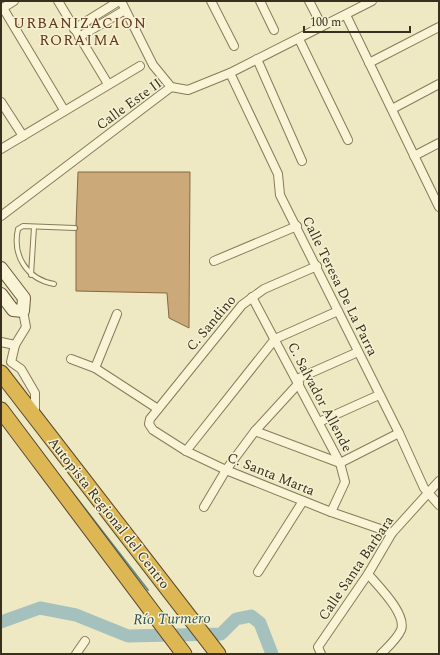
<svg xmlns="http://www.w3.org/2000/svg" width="440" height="655" font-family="Spectral,serif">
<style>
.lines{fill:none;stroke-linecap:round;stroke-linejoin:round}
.stream{stroke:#6c8f8c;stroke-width:2}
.river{stroke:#a5c1bd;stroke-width:13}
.building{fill:#cca979;stroke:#876840}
.lane-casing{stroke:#887a5a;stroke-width:6}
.street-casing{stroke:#887a5a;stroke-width:10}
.secondary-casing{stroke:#6a5b3d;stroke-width:14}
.highway-casing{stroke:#56472e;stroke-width:17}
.lane{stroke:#f9f4d6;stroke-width:4}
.street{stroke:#f9f4d6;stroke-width:8}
.secondary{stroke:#f9f4d6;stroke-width:12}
.highway{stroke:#ddb754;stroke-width:15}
.labels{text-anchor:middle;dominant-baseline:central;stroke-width:3;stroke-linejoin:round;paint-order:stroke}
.street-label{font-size:14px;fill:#382f1e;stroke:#f5f1d2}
.neighbourhood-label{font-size:15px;letter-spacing:1px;fill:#64381d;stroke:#f5f1d2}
.water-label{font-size:15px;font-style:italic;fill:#2d5358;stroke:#f5f1d2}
</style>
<rect width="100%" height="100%" fill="#eee8c3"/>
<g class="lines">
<polyline class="stream" points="58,474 148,590"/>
<polyline class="river" points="1,622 40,608 76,615 128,636 221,634 236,619 251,616 260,623 272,654"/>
</g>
<polygon class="building" points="78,172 190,172 189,328 169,318 167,293 76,291 76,231 78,228 76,225"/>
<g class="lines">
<defs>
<g id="lane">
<polyline points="31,275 34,227"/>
<path d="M54 284C27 279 12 256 18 229L23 226 75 228"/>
</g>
<g id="street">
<polyline points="58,1 108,84"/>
<polyline points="121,1 153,65 171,87"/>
<polyline points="211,1 234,46"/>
<polyline points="260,1 274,30"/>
<polyline points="309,1 322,26"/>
<polyline points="3,8 64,110"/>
<polyline points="1,9 14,1"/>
<polyline points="346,15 439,207"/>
<polyline points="74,29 119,1"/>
<polyline points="79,37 125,10"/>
<polyline points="299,39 348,140"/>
<polyline points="257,59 302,161"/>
<polyline points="369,63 439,27"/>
<polyline points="230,73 278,174 280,195 399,433 424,488 439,505"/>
<polyline points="1,102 23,136"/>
<polyline points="392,109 439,84"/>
<polyline points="1,149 140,66"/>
<polyline points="414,156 439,143"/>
<polyline points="1,216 171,87 188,90 230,73 372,1"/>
<polyline points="214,261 297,226"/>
<polyline points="317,266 264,289 242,305 150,419 149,424 153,430 186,451 226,470 331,512 392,533"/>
<polyline points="252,297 340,463 345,482 331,512"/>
<polyline points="23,311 26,327 15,345 11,362 21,369 35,393 35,415"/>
<polyline points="1,342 15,345"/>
<polyline points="71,359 95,368 158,409"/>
<polyline points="95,368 117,314"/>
<polyline points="297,379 358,352"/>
<polyline points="319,422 379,395"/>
<polyline points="255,431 340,463"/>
<polyline points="186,451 275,339 338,311"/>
<polyline points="340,463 399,433"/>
<polyline points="204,507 226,470 255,431 299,383"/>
<polyline points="258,572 303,501"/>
<path d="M368 574C378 586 407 614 401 630 397 639 388 647 381 654"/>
<polyline points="76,654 85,641"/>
<polyline points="321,654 318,647 368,574 392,533 439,481"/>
</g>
<polyline id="secondary" points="1,268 24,298 23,311 13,310 1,294"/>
<g id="highway">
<polyline points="1,373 218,654"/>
<polyline points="1,410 184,654"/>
</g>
</defs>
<use href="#lane" class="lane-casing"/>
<use href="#street" class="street-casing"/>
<use href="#secondary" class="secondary-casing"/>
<use href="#highway" class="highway-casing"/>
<use href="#lane" class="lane"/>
<use href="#street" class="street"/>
<use href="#secondary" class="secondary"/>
<use href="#highway" class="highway"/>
</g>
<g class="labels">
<g class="street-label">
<text transform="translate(129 104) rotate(-36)">Calle Este II</text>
<text transform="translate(340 286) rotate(64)">Calle Teresa De La Parra</text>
<text transform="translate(211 323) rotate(-50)">C. Sandino</text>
<text transform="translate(320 397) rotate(62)">C. Salvador Allende</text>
<text transform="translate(271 474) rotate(22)">C. Santa Marta</text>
<text transform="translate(109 513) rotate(52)">Autopista Regional del Centro</text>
<text transform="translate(356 568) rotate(-56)">Calle Santa Barbara</text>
</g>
<g class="neighbourhood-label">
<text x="80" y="23">URBANIZACION<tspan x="80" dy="17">RORAIMA</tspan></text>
</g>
<g class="water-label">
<text transform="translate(172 619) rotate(-1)">Río Turmero</text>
</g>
</g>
<rect width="440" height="655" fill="none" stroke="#382f1e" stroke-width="4"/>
<path d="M304 26v6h106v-6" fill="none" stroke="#382f1e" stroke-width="2"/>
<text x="310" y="26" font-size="12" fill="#382f1e" stroke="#f5f1d2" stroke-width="3" paint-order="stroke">100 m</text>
</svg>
